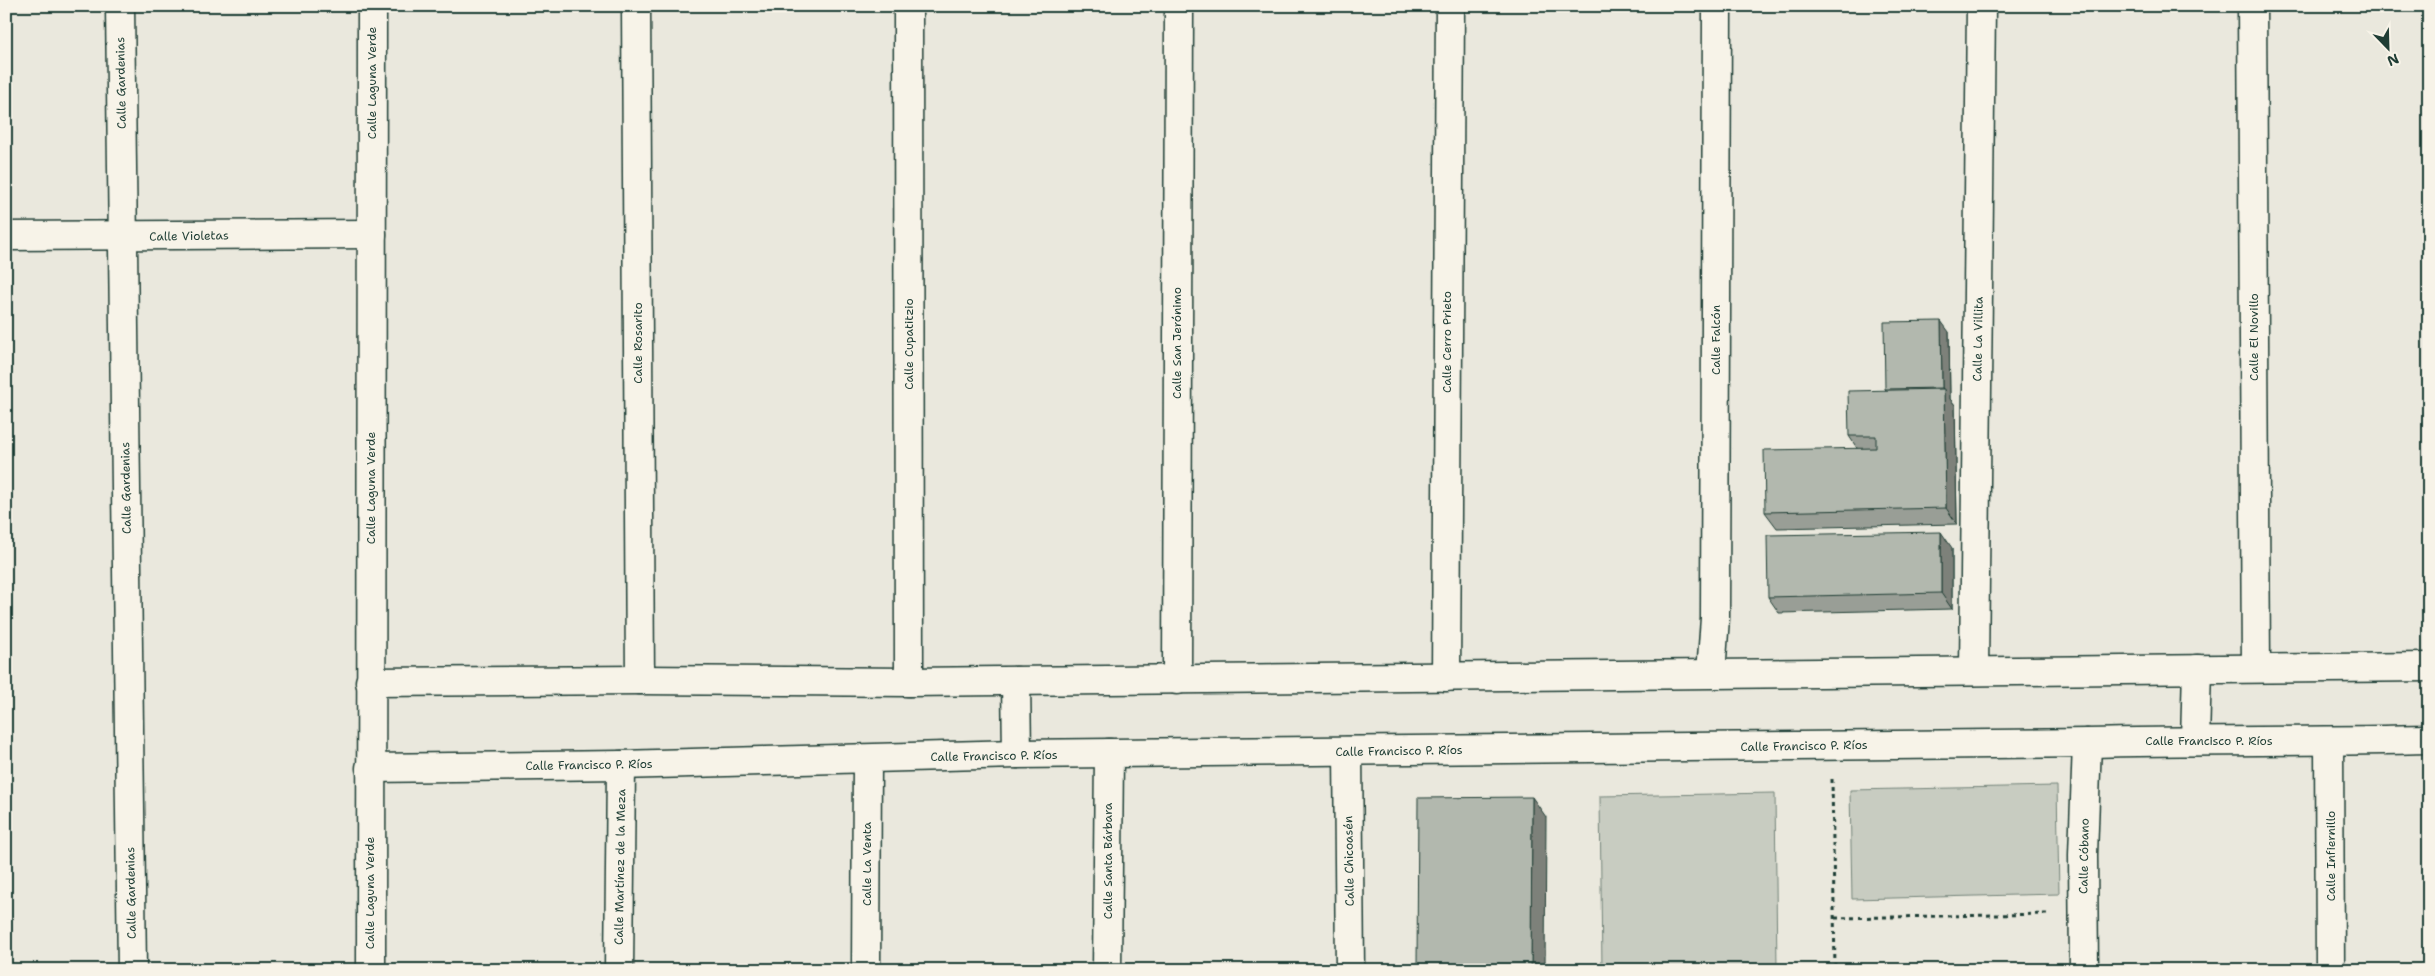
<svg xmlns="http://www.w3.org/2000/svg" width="2435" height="976" font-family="'Shantell Sans',sans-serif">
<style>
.green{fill:#c8ccc1;stroke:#74847a}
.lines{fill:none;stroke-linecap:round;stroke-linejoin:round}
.street-casing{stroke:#1f3d34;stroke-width:31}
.path{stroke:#1f3d34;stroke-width:3;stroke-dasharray:4 4;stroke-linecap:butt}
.street{stroke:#f7f3e8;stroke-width:28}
.wall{fill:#999e96;stroke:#1f3d34}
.shaded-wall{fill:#7d817a;stroke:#1f3d34}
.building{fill:#b2b8ae;stroke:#1f3d34}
.labels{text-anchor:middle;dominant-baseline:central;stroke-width:4;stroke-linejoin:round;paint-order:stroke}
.street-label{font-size:12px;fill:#1f3d34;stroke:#f7f3e8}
</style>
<rect width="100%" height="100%" fill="#eae8dd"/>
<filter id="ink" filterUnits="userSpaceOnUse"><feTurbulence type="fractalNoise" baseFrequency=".02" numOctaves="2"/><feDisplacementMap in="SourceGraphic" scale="10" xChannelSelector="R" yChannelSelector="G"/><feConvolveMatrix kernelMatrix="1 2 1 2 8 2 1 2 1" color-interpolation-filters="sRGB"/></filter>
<g filter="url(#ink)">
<g class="green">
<polygon points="2057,786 2059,894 1852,899 1850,790"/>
<polygon points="1775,793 1777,970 1602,970 1600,796"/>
</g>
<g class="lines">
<defs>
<g id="street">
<polyline points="120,6 132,970"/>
<polyline points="636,6 640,680"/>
<polyline points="908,6 909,682"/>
<polyline points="2252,6 2256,668"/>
<polyline points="6,236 372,234"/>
<polyline points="1974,671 1981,6"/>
<polyline points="1711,673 1715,618 1717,6"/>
<polyline points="1446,677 1450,6"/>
<polyline points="1177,680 1179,6"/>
<polyline points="1016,681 1017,754"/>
<polyline points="370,682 640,680 909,682 2429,667"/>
<polyline points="2195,740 2197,669"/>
<polyline points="2329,742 2330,970"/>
<polyline points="1348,751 1350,970"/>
<path d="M370 768 621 765 1017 754 2087 743C2201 740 2315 742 2429 739"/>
<polyline points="371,970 372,6"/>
<polyline points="619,970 621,765"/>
<polyline points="866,970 867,759"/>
<polyline points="1107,970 1109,753"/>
<polyline points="2084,970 2083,855 2087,743"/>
</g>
</defs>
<use href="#street" class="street-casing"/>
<g class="path">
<polyline points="1832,779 1835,970"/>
<polyline points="1835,918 2049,914"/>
</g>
<use href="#street" class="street"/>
</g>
<g class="wall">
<polygon points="1949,332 1950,399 1955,405 1957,524 1777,528 1765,512 1857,448 1849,436 1886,390 1885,389"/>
<polygon points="1952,548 1952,609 1779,613 1768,597"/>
</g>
<g class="shaded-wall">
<polygon points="1941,321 1949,332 1950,399 1955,405 1957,524 1946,508 1944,390 1942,388"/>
<polygon points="1941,532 1952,548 1952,609 1941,593"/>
<polygon points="1532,797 1546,817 1545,970 1531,970"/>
</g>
<g class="building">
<polygon points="1941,321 1942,388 1885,389 1884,322"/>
<polygon points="1944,389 1946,508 1765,512 1764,450 1876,448 1876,436 1849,436 1848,391"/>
<polygon points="1941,532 1941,593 1768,597 1767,535"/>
<polygon points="1532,797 1531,970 1417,970 1418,798"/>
</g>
</g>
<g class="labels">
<g class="street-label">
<text transform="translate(121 83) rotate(-91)">Calle Gardenias</text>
<text transform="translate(372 83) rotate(-90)">Calle Laguna Verde</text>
<text transform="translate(189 236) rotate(-1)">Calle Violetas</text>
<text transform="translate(2254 337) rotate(-90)">Calle El Novillo</text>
<text transform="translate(1978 339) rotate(-89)">Calle La Villita</text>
<text transform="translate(1716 340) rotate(-90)">Calle Falcón</text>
<text transform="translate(1447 342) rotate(-90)">Calle Cerro Prieto</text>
<text transform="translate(638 343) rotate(-90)">Calle Rosarito</text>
<text transform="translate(1177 343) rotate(-90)">Calle San Jerónimo</text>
<text transform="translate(909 344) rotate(-90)">Calle Cupatitzio</text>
<text transform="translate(126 488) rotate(-91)">Calle Gardenias</text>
<text transform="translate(371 488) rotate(-90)">Calle Laguna Verde</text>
<text x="2209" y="741">Calle Francisco P. Ríos</text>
<text transform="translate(1804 746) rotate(-1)">Calle Francisco P. Ríos</text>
<text transform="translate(1399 751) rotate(-1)">Calle Francisco P. Ríos</text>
<text transform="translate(994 756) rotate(-1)">Calle Francisco P. Ríos</text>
<text transform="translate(589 765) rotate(-1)">Calle Francisco P. Ríos</text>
<text transform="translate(2084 856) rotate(-89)">Calle Cóbano</text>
<text transform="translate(2331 856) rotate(-90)">Calle Infiernillo</text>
<text transform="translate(1108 861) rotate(-90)">Calle Santa Bárbara</text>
<text transform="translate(1349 861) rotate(-91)">Calle Chicoasén</text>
<text transform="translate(867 864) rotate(-90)">Calle La Venta</text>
<text transform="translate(620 867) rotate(-89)">Calle Martínez de la Meza</text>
<text transform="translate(131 893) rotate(-91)">Calle Gardenias</text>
<text transform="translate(370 893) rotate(-90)">Calle Laguna Verde</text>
</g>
</g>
<rect width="2435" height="976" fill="none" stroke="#f7f3e8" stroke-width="25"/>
<rect x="12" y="12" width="2410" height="951" fill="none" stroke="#1f3d34" stroke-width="2" filter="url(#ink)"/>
<g transform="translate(2388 48) rotate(157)" stroke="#f7f3e8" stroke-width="4" paint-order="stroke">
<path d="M0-4L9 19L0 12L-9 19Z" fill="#1f3d34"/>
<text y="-8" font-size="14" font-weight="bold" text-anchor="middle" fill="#1f3d34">N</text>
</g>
</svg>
